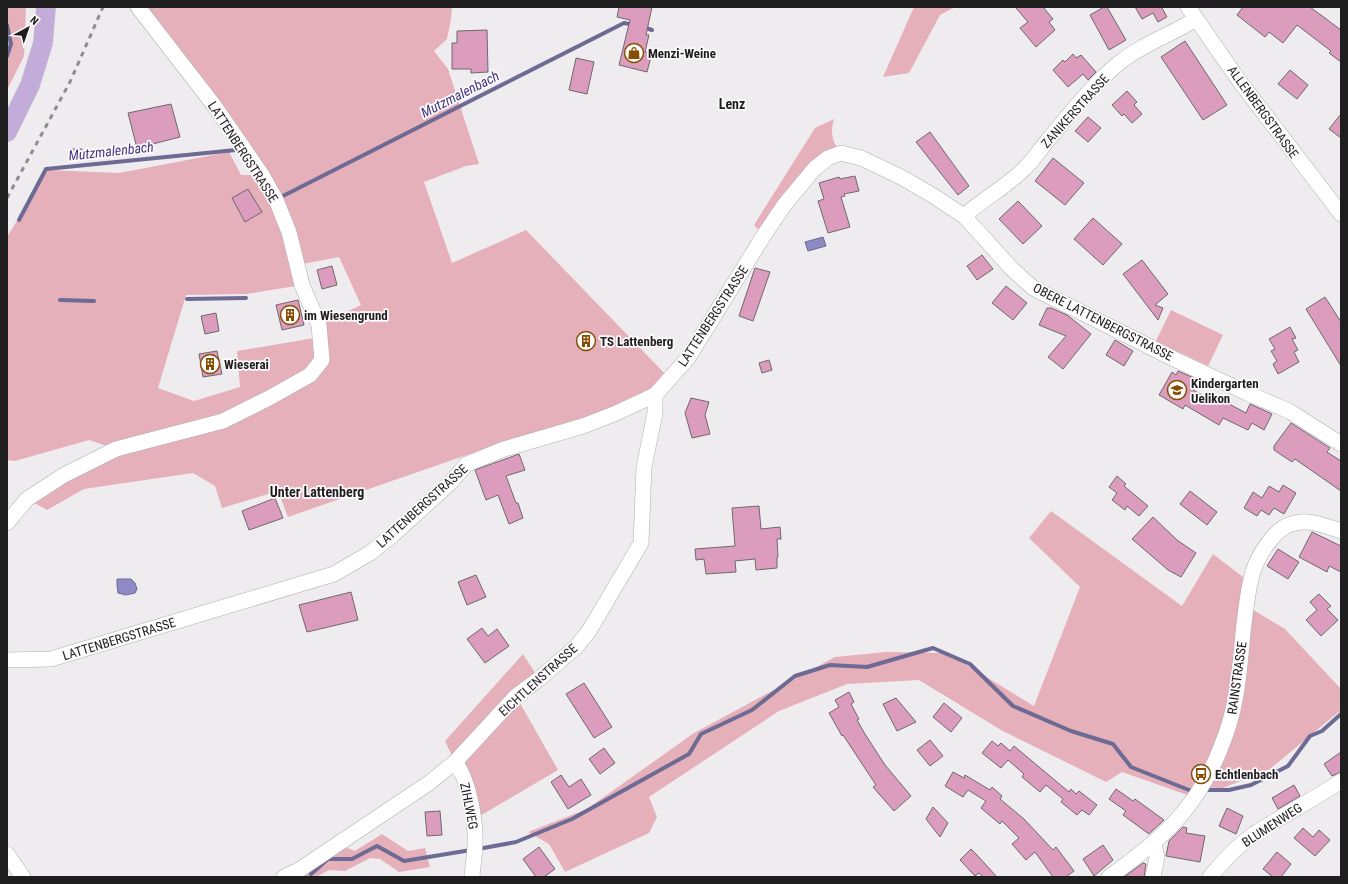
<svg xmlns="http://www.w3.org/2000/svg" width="1348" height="884" font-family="'Roboto Condensed',sans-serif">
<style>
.green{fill:#e6b0ba;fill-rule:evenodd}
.water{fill:#8e8ac5;stroke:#6d6a93}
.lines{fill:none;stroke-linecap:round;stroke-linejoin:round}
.stream{stroke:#6d6a93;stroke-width:4}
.building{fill:#dc9cbe;stroke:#6d696b}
.minor-casing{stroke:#b0adb0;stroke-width:16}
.major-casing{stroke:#c9c9c9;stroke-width:20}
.minor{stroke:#fff;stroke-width:15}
.major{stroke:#c3abda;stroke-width:19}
.rail{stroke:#8f8d8f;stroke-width:3;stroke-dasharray:5 5;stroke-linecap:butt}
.labels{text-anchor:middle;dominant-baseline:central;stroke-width:3.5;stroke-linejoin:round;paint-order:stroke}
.poi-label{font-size:13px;font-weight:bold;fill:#1f1e1f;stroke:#fdfafd;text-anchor:start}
.street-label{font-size:13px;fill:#1f1e1f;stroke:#fdfafd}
.water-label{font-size:14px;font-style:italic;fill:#42377f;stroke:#fdfafd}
.neighbourhood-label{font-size:14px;font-weight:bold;fill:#1f1e1f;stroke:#fdfafd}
</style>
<rect width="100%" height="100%" fill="#efecef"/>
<g class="green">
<polygon points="7,7 26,7 24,56 7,90"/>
<path d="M138 7H452L451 19 447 39 434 51 448 69 479 164 466 166 424 182 452 263 526 230 670 379 598 413 513 439 288 517 278 491 222 508 215 486 193 473 84 489 47 510 27 499 116 449 89 440 15 461 7 460V237L48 170 119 173 229 152 241 175H261ZM339 257 361 305 319 325 320 337 237 351 240 387 194 401 158 388 186 295 247 294 302 285 297 265Z"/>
<polygon points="914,7 955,7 940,15 909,73 883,77"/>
<path d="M834 119C830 133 832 142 841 153L828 158 764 235 754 225 815 128Z"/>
<polygon points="1171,310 1223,335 1208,366 1156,341"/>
<polygon points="1051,511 1182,606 1213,554 1243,577 1247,606 1285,629 1341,689 1341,710 1270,769 1223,788 1195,787 1196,798 1122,772 1106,782 1001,730 919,680 847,684 779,711 649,797 657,817 649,833 565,872 549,844 528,832 587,809 694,733 835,657 886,652 947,653 1034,706 1080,587 1029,538"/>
<polygon points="523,654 539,679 516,696 558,770 473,820 455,762 445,741"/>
<polygon points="382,834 408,851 425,848 430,867 399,872 380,859 370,858 345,871 329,870 316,877 304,877 299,870 338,844 355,851"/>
</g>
<g class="water">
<polygon points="823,237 826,246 808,251 805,242"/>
<polygon points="117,579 131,579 135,583 137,589 135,593 126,595 118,593 117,585"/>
</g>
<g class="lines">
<g class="stream">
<polyline points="7,25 11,44 7,56"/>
<polyline points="643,27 652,30"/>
<polyline points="281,197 624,23 634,25"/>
<polyline points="19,220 46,169 236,150"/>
<polyline points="187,299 246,298"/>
<polyline points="60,300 94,301"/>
<polyline points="1203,790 1229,790 1251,785 1288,766 1310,736 1322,731 1341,714"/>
<polyline points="478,849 516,842 572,819 689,754 701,734 752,710 795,676 830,665 867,667 933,648 970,664 1013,706 1071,731 1113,744 1131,767 1189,790 1195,790"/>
<polyline points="311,874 328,859 352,859 377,846 404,861 471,850"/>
</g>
</g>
<g class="building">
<polygon points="619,7 652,7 646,35 649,35 645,52 652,53 647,72 619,65 630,20 617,17"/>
<polygon points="1015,7 1043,7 1053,19 1049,22 1055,30 1036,47 1020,28 1028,22"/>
<polygon points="1104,7 1107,7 1126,40 1109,50 1090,15"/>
<polygon points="1135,7 1163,7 1162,8 1167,17 1158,22 1153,13 1142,19"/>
<polygon points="1243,7 1310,7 1341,30 1341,62 1329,53 1331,51 1297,25 1283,43 1269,32 1265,37 1237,15"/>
<polygon points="487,30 488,72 471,73 471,69 452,69 452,43 457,43 457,31"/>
<polygon points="1185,41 1227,105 1203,120 1161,57"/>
<polygon points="1073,54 1076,58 1081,55 1096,72 1088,80 1083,74 1068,87 1053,70 1063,60 1065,62"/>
<polygon points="576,58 594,62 587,94 569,90"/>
<polygon points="1290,70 1308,85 1297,99 1278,84"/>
<polygon points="1127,91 1137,102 1134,105 1142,114 1132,123 1124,114 1122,116 1112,105"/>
<polygon points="171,104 180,137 137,148 128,113"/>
<polygon points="1341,114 1341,138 1329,129"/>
<polygon points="1088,117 1101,128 1088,142 1075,131"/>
<polygon points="930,132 969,186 958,195 916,142"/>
<polygon points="71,149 82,149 81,159 71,159"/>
<polygon points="1053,158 1084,183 1065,205 1035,181"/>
<polygon points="855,176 859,191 844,194 845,196 841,197 850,227 828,233 818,201 824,199 819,183 839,177 840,179"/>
<polygon points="248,189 262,212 245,222 232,198"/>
<polygon points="1018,201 1042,226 1023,244 999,219"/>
<polygon points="1093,218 1122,244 1103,265 1074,239"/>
<polygon points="982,255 993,269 977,280 967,266"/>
<polygon points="1142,260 1168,294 1155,305 1163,308 1158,320 1123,274"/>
<polygon points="332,266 337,285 322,289 317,270"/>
<polygon points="755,268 770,272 753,321 739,316"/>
<polygon points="1006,286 1027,303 1013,320 992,303"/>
<polygon points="1325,297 1341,322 1341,366 1306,309"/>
<polygon points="298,300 304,325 282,330 276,305"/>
<polygon points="1047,308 1051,308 1067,315 1091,334 1063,369 1048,357 1066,336 1039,325"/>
<polygon points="216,313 219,331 205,334 201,316"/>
<polygon points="1290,327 1296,338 1292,339 1298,350 1294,352 1299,362 1278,374 1273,364 1277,361 1271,351 1275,349 1269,339"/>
<polygon points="1115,340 1133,351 1124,366 1106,355"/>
<polygon points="217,351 222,374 203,377 199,354"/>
<polygon points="769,360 772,370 762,373 759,363"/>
<polygon points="1178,371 1194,378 1192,382 1196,385 1193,390 1213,401 1216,397 1246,413 1250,404 1272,414 1264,430 1252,423 1248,430 1223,418 1219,425 1185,405 1183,409 1159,395 1172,372 1176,375"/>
<polygon points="691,398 709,402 705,415 710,434 692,438 685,413"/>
<polygon points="1291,423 1330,448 1327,452 1341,461 1341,491 1295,459 1292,462 1274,450 1274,446"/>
<polygon points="519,454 525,470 506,476 516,503 518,503 523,518 509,524 498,495 486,500 475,470"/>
<polygon points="1117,476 1126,484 1124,486 1148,506 1139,516 1127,506 1125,510 1112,500 1117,493 1109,487"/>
<polygon points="1283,485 1296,493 1284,514 1274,508 1269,515 1261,510 1257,516 1244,508 1253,492 1262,498 1269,486 1279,492"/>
<polygon points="1190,491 1217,512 1207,525 1180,504"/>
<polygon points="275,498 283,518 249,530 242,511"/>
<polygon points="759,506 761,529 780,527 781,539 777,539 778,557 777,557 777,568 756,570 755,559 735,561 736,572 706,574 704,559 696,560 695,549 735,546 732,508"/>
<polygon points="1153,517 1177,540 1196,553 1181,577 1168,570 1132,539"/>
<polygon points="1312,532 1341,546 1341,572 1329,566 1327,572 1299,557"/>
<polygon points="1278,549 1299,562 1288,579 1267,566"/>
<polygon points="476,575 486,597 467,605 458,582"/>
<polygon points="351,592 358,620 307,632 299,605"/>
<polygon points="1319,594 1331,606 1327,609 1338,620 1321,636 1306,620 1317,610 1310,602"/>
<polygon points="482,628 488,636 497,629 509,646 485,663 467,639"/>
<polygon points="584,683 612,727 594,738 566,694"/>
<polygon points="849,692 854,702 851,704 859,719 857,720 865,734 885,765 911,796 894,811 873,787 876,785 843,735 842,736 829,713 839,707 835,700"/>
<polygon points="896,698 916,722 897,731 883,704"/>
<polygon points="944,703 962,718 951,732 933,717"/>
<polygon points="930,740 943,756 930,766 917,750"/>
<polygon points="992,741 998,746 1001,743 1010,751 1014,746 1069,792 1071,789 1076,794 1079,791 1097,805 1089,815 1082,810 1077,815 1061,802 1063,799 1046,785 1040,792 1022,777 1024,774 1008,760 1001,768 982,753"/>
<polygon points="604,748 615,763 600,774 589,759"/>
<polygon points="1341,752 1341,772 1332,776 1324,764"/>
<polygon points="953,772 964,778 965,775 990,790 992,787 1002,796 1000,799 1024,819 1053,850 1056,847 1074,871 1066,877 1053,877 1035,852 1026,860 1012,844 1019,838 1002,821 1000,824 981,808 986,801 968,790 963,797 945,786"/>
<polygon points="561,775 569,787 581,779 591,795 568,809 551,782"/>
<polygon points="1294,785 1300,796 1278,809 1272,798"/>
<polygon points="1116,789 1133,801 1135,799 1164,820 1149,834 1123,815 1126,811 1109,799"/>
<polygon points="933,807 948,823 940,837 926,819"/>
<polygon points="1227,808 1243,816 1236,834 1219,826"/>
<polygon points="440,811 442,835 427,836 425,812"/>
<polygon points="1183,827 1187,828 1186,833 1205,836 1200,862 1166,856 1169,841"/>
<polygon points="1303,828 1313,837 1319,830 1330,840 1315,856 1294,838"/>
<polygon points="1103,845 1113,860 1094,876 1083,859"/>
<polygon points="539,847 555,869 544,877 536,877 523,859"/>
<polygon points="971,849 976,854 997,877 983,877 979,873 975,876 960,860"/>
<polygon points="1277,852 1291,864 1281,877 1273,877 1263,869"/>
<polygon points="1143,863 1146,864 1144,877 1124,877"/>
</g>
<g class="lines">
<defs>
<g id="minor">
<polyline points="1188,7 1240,82 1341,214"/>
<path d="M964 216C983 199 1006 187 1024 169 1033 161 1040 150 1047 141 1070 114 1092 85 1119 63 1142 44 1171 35 1196 19"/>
<polyline points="7,523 27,499 64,475 116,449 223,421 269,398 310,375 322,360 319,325 302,285 289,232 276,200 262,175 213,104 138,7"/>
<polyline points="7,660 51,659 334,574 370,553 394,534 450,483 467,464 504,449 583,426 614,414 655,395 688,358 764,235 785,204 815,168 828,158 841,153 861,158 901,177 932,195 964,216 1012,269 1033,288 1176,360 1247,393 1289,411 1341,444"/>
<path d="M455 762C468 779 474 812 475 833 476 848 473 863 472 877"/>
<polyline points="7,854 23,877"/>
<polyline points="284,877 299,870 411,795 429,783 455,762 516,696 539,679 577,646 589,631 641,543 644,467 655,413 655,395"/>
<path d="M1109 877C1161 840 1197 809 1221 747 1228 730 1233 713 1236 695 1243 655 1242 614 1252 575 1256 558 1274 529 1291 524 1308 518 1325 526 1341 531"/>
<polyline points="1153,877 1157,857 1154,843"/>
<path d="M1210 877C1223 861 1237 846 1254 834 1283 815 1313 800 1341 781"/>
</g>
<polyline id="major" points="7,132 30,85 43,43 46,7"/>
</defs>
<use href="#minor" class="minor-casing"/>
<use href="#major" class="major-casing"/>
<use href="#minor" class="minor"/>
<use href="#major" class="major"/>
<polyline class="rail" points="7,198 70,82 103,7"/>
</g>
<defs>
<symbol id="shop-ring" viewBox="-11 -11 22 22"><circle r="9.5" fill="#fdfafd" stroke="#854e00" stroke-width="1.5"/><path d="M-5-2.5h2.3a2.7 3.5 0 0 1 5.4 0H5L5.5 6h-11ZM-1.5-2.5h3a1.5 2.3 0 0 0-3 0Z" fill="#854e00"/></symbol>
<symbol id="building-ring" viewBox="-11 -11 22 22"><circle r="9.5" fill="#fdfafd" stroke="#854e00" stroke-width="1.5"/><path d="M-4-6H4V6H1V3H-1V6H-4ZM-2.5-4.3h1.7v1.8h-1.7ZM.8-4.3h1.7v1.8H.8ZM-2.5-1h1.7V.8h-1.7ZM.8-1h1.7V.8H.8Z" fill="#854e00"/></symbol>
<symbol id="school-ring" viewBox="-11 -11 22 22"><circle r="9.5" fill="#fdfafd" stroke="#854e00" stroke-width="1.5"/><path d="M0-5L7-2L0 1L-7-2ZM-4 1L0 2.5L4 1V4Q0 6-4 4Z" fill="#854e00"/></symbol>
<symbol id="bus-ring" viewBox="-11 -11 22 22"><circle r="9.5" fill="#fdfafd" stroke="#854e00" stroke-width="1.5"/><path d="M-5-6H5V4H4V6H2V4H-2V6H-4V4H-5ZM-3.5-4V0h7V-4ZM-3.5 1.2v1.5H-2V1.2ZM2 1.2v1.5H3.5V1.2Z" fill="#854e00"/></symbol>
</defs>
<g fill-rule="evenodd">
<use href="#shop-ring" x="623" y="42" width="22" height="22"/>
<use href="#building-ring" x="279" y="304" width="22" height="22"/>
<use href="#building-ring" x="575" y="330" width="22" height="22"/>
<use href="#building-ring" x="199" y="353" width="22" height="22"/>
<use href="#school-ring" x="1166" y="379" width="22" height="22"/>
<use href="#bus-ring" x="1190" y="763" width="22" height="22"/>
</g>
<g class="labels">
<g class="poi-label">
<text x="648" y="53">Menzi-Weine</text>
<text x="304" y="315">im Wiesengrund</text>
<text x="600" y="341">TS Lattenberg</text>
<text x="224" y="364">Wieserai</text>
<text x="1191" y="383">Kindergarten<tspan x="1191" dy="15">Uelikon</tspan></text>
<text x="1215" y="774">Echtlenbach</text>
</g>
<g class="street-label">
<text transform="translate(1075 111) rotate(-48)">ZANIKERSTRASSE</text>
<text transform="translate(1263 112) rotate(54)">ALLENBERGSTRASSE</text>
<text transform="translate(243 152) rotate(57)">LATTENBERGSTRASSE</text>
<text transform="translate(713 316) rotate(-57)">LATTENBERGSTRASSE</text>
<text transform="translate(1103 322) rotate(27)">OBERE LATTENBERGSTRASSE</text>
<text transform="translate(422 506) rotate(-42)">LATTENBERGSTRASSE</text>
<text transform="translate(119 639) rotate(-17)">LATTENBERGSTRASSE</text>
<text transform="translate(1237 678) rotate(-82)">RAINSTRASSE</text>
<text transform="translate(538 680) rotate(-42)">EICHTLENSTRASSE</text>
<text transform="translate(469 806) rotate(79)">ZIHLWEG</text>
<text transform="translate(1272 825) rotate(-33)">BLUMENWEG</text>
</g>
<g class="water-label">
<text transform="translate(460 94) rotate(-27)">Mutzmalenbach</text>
<text transform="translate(111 151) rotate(-6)">Mutzmalenbach</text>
</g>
<g class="neighbourhood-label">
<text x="732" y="104">Lenz</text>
<text x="317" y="492">Unter Lattenberg</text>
</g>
</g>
<rect width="1348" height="884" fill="none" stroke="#1f1e1f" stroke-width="16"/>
<g transform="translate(28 28) rotate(40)" stroke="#fdfafd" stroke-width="3" paint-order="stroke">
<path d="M0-3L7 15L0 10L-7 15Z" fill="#1f1e1f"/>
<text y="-6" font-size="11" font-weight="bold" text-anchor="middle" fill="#1f1e1f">N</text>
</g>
</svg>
